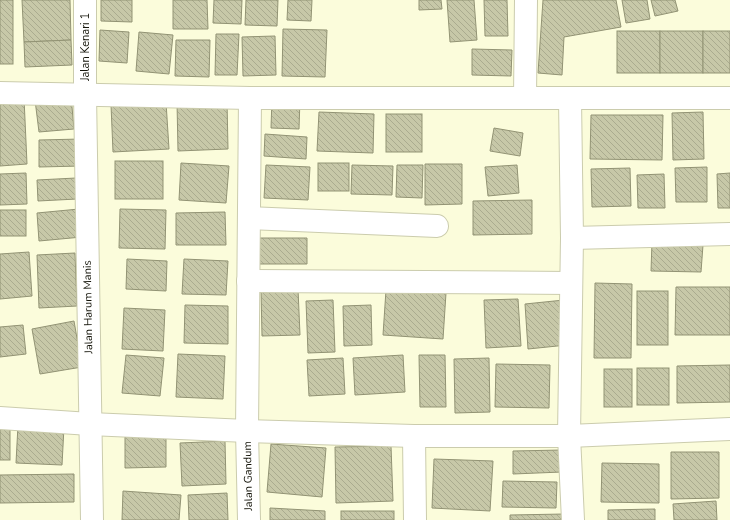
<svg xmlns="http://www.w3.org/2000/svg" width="730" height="520" font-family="'Nunito Sans',sans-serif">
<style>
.building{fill:url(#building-back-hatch);stroke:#929374}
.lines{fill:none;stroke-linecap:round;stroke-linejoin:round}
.minor-casing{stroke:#cbccad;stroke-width:24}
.minor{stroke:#fff;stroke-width:22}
.labels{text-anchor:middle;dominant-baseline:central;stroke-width:3.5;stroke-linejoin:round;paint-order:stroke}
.street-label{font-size:11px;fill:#121207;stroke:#fff}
</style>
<defs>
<pattern id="building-back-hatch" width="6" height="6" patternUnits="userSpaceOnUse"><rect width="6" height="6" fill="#c7c8a8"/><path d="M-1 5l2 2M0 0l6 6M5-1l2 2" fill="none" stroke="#aaab8f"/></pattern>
</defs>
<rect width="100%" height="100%" fill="#fbfcdb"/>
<g class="building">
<rect x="0" y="0" width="13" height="64"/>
<polygon points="22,0 70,0 71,40 24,42"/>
<polygon points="101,0 132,0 132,22 101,21"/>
<polygon points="173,0 207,0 208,29 173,29"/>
<polygon points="214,0 242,0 241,24 213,23"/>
<polygon points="246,0 278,0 277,26 245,25"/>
<polygon points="288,0 312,0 311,21 287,20"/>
<polygon points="419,0 441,0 442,9 419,10"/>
<polygon points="447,0 474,0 477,40 450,42"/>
<polygon points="484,0 507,0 508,36 485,36"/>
<polygon points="543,0 616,0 621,27 564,37 562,75 538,73"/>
<polygon points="622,0 647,0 650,19 626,23"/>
<polygon points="651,0 675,0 678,11 655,16"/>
<polygon points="283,29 327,30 325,77 282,76"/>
<polygon points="100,30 129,32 127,63 99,61"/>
<rect x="617" y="31" width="43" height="42"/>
<rect x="660" y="31" width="43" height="42"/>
<rect x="703" y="31" width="27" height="42"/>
<polygon points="139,32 173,35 169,74 136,71"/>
<polygon points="216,34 239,34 237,75 215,75"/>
<polygon points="275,36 276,75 243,76 242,37"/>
<polygon points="71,40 72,65 25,67 24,42"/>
<polygon points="176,40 210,40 209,77 175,76"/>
<polygon points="472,49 512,50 511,76 472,75"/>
<polygon points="71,96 74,129 39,132 35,100"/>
<polygon points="24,98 27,164 0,166 0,99"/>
<polygon points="272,98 300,99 299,129 271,128"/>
<polygon points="227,101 228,149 178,151 177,102"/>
<polygon points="166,102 169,149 113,152 111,105"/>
<polygon points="319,112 374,114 373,153 317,151"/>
<polygon points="703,112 704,159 673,160 672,113"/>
<rect x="386" y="114" width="36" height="38"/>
<polygon points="591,115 663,115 662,160 590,159"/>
<polygon points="494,128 523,133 520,156 490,151"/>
<polygon points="265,134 307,137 306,159 264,156"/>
<polygon points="81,139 81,166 39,167 39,140"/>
<rect x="115" y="161" width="48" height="38"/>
<polygon points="181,163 229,166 226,203 179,200"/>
<rect x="318" y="163" width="31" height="28"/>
<polygon points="425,164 462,164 462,204 425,205"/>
<polygon points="266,165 310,167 308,200 264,198"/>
<polygon points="352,165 393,166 392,195 351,194"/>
<polygon points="397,165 423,165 422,198 396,197"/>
<polygon points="517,165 519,193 488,196 485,167"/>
<polygon points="707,167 707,202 676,202 675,168"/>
<polygon points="630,168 631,206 592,207 591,169"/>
<polygon points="26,173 27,204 0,205 0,174"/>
<polygon points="730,173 730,208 718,208 717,174"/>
<polygon points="664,174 665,208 638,208 637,175"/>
<polygon points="76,178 77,199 38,201 37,180"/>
<polygon points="532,200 532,234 473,235 473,201"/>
<polygon points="79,209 82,237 39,241 37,213"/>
<polygon points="120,209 166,210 165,249 119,248"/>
<rect x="0" y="210" width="26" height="26"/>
<polygon points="225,212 226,245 176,245 176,213"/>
<polygon points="258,238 307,238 307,264 257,264"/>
<polygon points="652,242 703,245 701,272 651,271"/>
<polygon points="29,252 32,296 0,299 0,254"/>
<polygon points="75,253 77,306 39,308 37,255"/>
<polygon points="127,259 167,261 166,291 126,289"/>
<polygon points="184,259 228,261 226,295 182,294"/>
<polygon points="595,283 632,284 631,358 594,358"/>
<polygon points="676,287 730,287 730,335 675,335"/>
<polygon points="298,289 300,335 262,336 261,290"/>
<polygon points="386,290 446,293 443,339 383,335"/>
<rect x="637" y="291" width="31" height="54"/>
<polygon points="518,299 521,346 486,348 484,300"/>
<polygon points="333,300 335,352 308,353 306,301"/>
<polygon points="564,300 567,345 528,349 525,304"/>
<polygon points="185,305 228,306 228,344 184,343"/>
<polygon points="371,305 372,345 344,346 343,306"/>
<polygon points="124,308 165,310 163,351 122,349"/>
<polygon points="74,321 82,367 40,374 32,329"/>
<polygon points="23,325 26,354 0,357 0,327"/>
<polygon points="178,354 225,356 223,399 176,397"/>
<polygon points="126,355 164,358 160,396 122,393"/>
<polygon points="403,355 405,392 355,395 353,358"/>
<polygon points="419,355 445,355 446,407 420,407"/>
<polygon points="343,358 345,394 309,396 307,360"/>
<polygon points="489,358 490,412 455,413 454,359"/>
<polygon points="496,364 550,365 549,408 495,407"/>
<polygon points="730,365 730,402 677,403 677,366"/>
<rect x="637" y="368" width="32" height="37"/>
<rect x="604" y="369" width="28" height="38"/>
<rect x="0" y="422" width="10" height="38"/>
<polygon points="18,425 64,427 62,465 16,463"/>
<polygon points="125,432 166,432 166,467 125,468"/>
<polygon points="225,441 226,484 182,486 180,443"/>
<polygon points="271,444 326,448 322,497 267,492"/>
<polygon points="391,446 393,501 336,503 335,447"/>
<polygon points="562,450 562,472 513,474 513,451"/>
<polygon points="671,452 719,452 719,498 671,499"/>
<polygon points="434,459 493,461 490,511 432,508"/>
<polygon points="602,463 659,464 659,503 601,502"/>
<polygon points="74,474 74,502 0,503 0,475"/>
<polygon points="503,481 557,482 556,508 502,507"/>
<polygon points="123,491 181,495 179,520 122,520"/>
<polygon points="227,493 228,520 189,520 188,495"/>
<polygon points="716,501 717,520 674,520 673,504"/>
<polygon points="270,508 325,511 325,520 270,520"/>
<polygon points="655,509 655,520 608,520 608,510"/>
<rect x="341" y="511" width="53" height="9"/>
<polygon points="564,514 564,520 510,520 510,515"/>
</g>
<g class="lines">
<defs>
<g id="minor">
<polyline points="85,0 85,94 92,520"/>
<polyline points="0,93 250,98 730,98"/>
<polyline points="525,98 526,0"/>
<polyline points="570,99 572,238 569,436 573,520"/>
<polyline points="249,218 437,226"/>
<polyline points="572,238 730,234"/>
<polyline points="248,281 571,283"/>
<polyline points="0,418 90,424 247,431 414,436 569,436 730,429"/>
<polyline points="414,436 415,520"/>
<polyline points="249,520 247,431 250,98"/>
</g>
</defs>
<use href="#minor" class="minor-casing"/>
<use href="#minor" class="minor"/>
</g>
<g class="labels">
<g class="street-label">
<text transform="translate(85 47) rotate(-90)">Jalan Kenari 1</text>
<text transform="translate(88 307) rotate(-91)">Jalan Harum Manis</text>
<text transform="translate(248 476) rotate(-91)">Jalan Gandum</text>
</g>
</g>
</svg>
